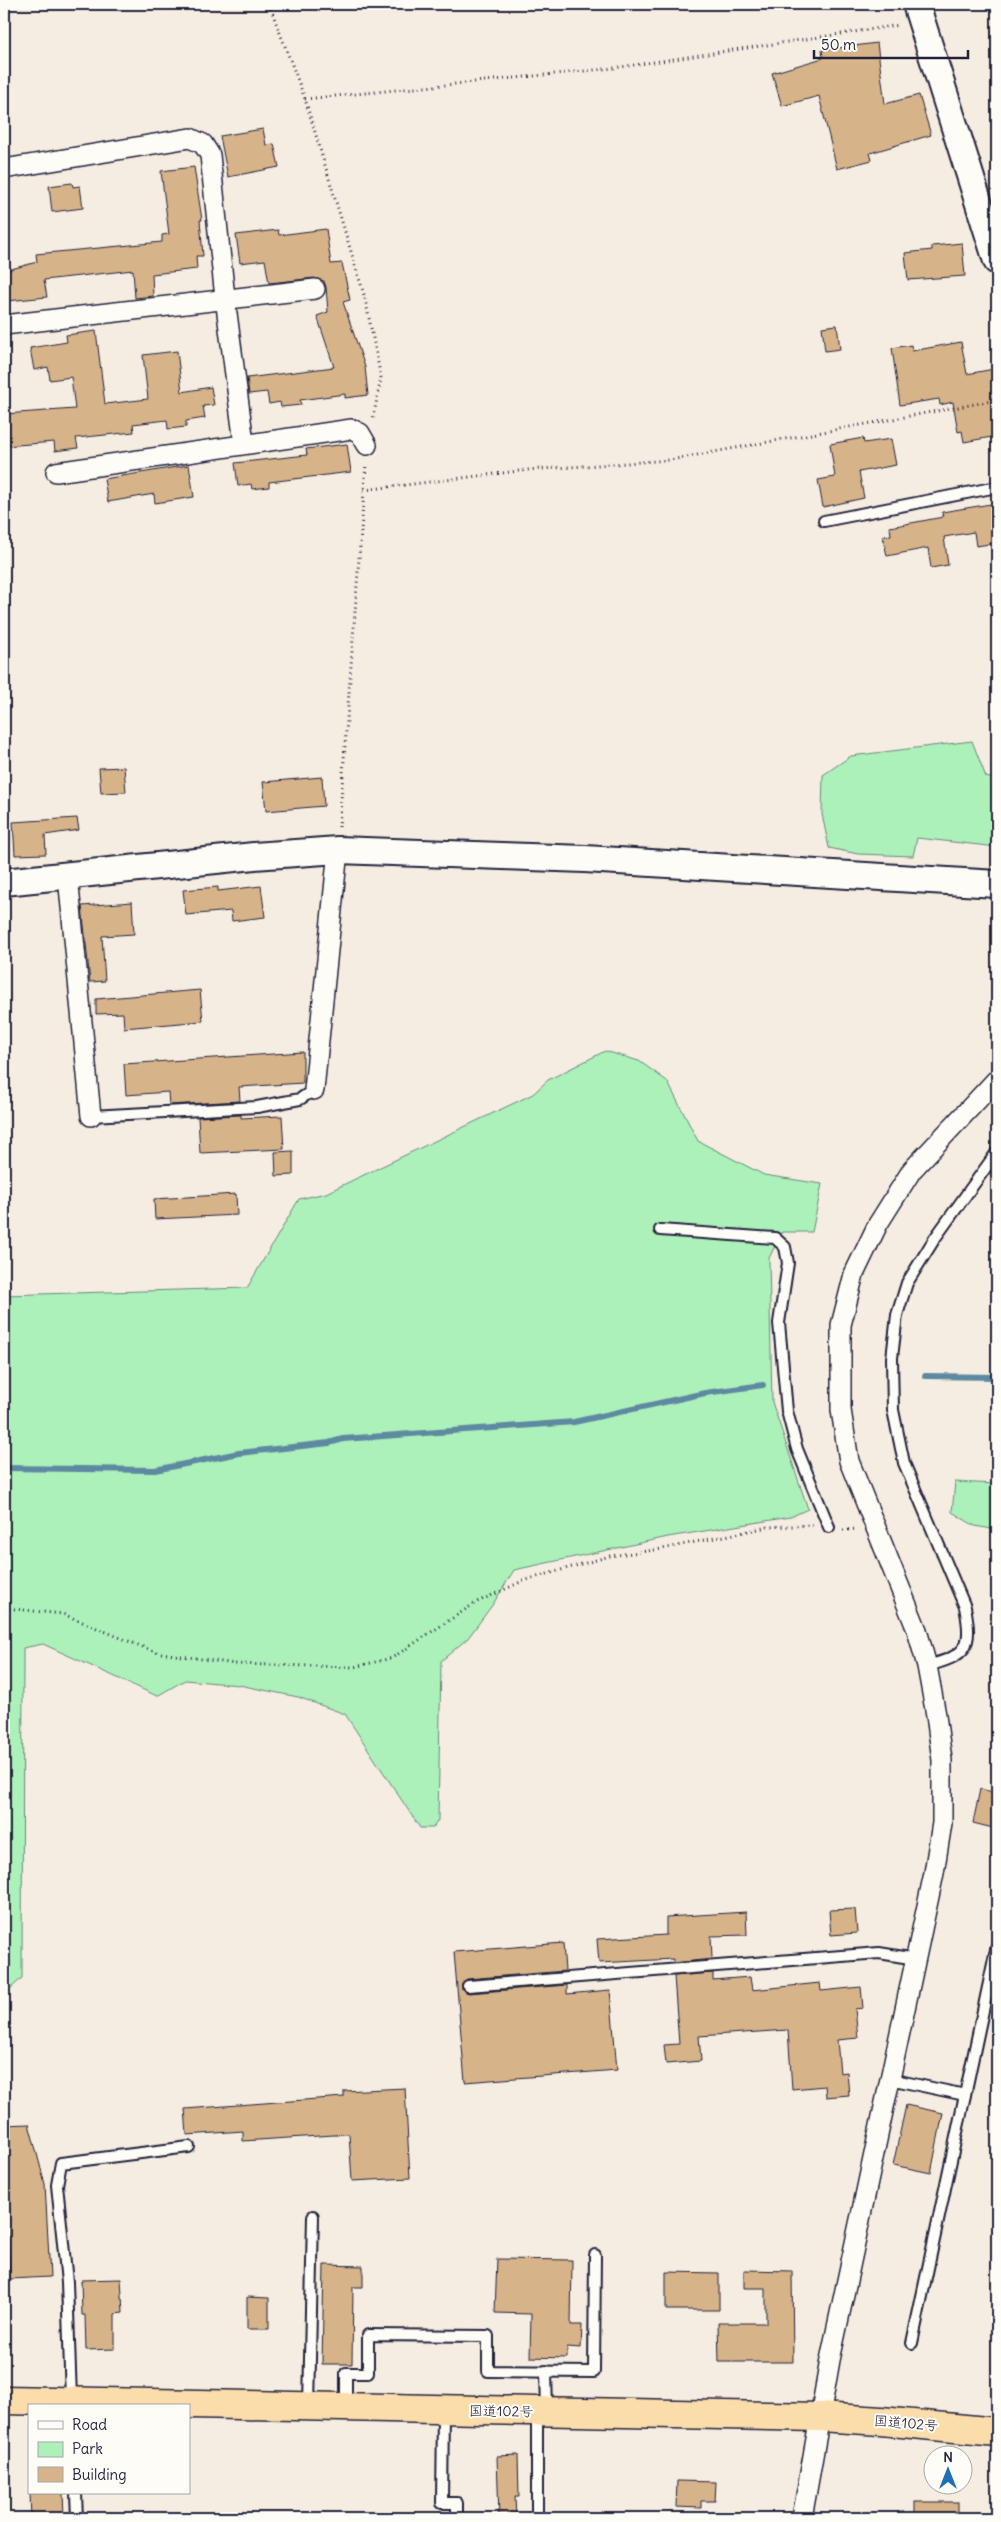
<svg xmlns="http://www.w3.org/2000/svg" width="1001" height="2522" font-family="Delius,'Klee One',sans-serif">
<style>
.green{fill:#acf0ba;stroke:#67897a}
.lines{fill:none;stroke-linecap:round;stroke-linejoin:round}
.stream{stroke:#5d8aa1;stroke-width:6}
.building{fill:#d7b389;stroke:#22223b}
.lane-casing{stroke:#22223b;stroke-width:14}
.street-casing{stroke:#22223b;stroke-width:22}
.secondary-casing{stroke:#22223b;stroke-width:30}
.highway-casing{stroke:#22223b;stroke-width:31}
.path{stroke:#22223b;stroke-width:3;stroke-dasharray:1 4;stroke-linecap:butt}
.lane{stroke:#fdfcf7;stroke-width:10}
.street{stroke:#fdfcf7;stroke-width:19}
.secondary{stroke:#fdfcf7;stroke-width:26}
.highway{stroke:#fbddab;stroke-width:28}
.labels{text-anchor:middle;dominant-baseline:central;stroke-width:4;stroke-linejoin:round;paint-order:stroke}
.street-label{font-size:14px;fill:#22223b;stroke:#fdfcf7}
</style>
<rect width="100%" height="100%" fill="#f5ede1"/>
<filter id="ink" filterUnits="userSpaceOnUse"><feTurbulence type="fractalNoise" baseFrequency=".02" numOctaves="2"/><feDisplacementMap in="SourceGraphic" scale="10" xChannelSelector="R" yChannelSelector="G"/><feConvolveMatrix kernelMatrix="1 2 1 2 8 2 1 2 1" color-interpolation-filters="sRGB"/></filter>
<g filter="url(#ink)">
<g class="green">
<polygon points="972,741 986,777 997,780 997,847 917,838 913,856 858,854 829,848 822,814 823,775 851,756"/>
<polygon points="605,1051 639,1061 667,1081 698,1141 764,1175 822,1184 812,1232 782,1232 769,1258 772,1402 808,1509 790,1517 668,1537 514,1570 493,1604 468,1638 441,1661 438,1820 433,1828 420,1828 345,1714 298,1697 239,1685 185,1680 157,1696 43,1644 23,1648 22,1978 10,1989 4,1987 4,1295 247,1288 299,1199 326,1193 533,1094 548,1080"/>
<polygon points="955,1482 997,1484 997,1530 975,1526 952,1512"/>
</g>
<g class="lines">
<g class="stream">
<polyline points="925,1376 997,1377"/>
<polyline points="4,1468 155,1470 239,1453 329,1443 343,1439 574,1422 705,1393 763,1385"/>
</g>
</g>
<g class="building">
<polygon points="877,43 885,104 919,95 931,135 870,153 872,160 837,169 819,96 782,106 772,73 823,58 822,50"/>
<polygon points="263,129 266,145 274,144 279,167 228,177 220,136"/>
<polygon points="194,167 202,220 200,220 203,256 196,256 197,269 152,274 153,296 135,298 133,270 44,280 47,297 7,301 4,271 37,262 36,254 162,242 162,235 169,234 161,171"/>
<polygon points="72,183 73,187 80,186 83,208 52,212 49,186"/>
<polygon points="326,229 331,264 342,263 350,300 343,302 365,367 368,395 345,398 345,394 300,400 301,405 281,407 280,402 269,404 267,392 249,394 247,378 334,367 317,316 328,312 326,287 324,281 314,278 269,283 265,260 240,263 236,235 278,230 279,235"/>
<polygon points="962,243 965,276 908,280 905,253 932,250 932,246"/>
<polygon points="837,325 840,349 825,351 822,327"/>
<polygon points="96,331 105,404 148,399 143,355 177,351 182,392 211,387 214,405 203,406 205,418 186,421 186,427 168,429 167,420 133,424 134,432 76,438 78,448 55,451 54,442 5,446 4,414 75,409 71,377 50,380 48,367 34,370 30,348 67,342 66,335"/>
<polygon points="961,342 967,374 994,369 997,388 997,436 964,442 962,431 958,432 953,402 940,405 939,399 900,405 892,348 911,345 912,351"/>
<polygon points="863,438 864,443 891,439 896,465 859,472 864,498 823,507 818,480 835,477 830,444"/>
<polygon points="347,444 351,472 269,482 269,487 252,489 251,484 238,486 235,463 307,455 306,449"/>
<polygon points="189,465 194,497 155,503 154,494 108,502 104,479"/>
<polygon points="997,503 997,543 976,546 974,532 944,537 948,565 931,568 928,548 887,556 883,536 891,535 890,527 943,517 942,512"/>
<polygon points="124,767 126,792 101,793 99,768"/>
<polygon points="322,777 324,806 266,811 263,782"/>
<polygon points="77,818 79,830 45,835 46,854 15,855 13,822"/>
<polygon points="261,886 265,917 232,921 231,911 186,915 183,890 218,887 218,891"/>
<polygon points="132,902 134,934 102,936 105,981 90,982 82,906"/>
<polygon points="200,990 203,1021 124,1028 123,1013 96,1014 96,999"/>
<polygon points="303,1052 303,1083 239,1087 240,1101 169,1105 168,1092 126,1095 124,1064"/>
<polygon points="241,1115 241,1118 282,1116 284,1149 200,1153 198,1117"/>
<polygon points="293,1151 293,1175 276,1176 275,1152"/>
<polygon points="236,1194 237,1215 155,1219 154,1199"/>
<polygon points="980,1789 997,1793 997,1829 973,1823"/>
<polygon points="855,1909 857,1933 831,1935 829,1910"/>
<polygon points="746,1912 747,1935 711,1936 712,1959 673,1963 673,1959 599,1963 597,1939 666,1935 666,1917"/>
<polygon points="563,1943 565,1971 467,1979 462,1983 462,1989 469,1993 567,1985 567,1994 610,1990 617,2070 465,2082 454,1952"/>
<polygon points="713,1973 713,1980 750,1977 752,1990 820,1983 821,1991 861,1987 863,2008 855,2009 858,2038 837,2040 840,2073 847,2072 849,2095 826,2097 825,2086 792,2089 788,2030 699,2036 701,2061 666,2064 664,2045 679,2044 674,1976"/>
<polygon points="405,2088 410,2178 352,2181 349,2134 243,2141 243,2131 187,2135 185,2109 344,2097 344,2091"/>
<polygon points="906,2105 943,2113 931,2173 893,2165"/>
<polygon points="29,2124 45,2184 50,2277 10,2279 7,2215 4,2215 4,2125"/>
<polygon points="497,2259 572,2260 571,2325 582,2325 581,2348 567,2347 567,2358 530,2357 531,2314 495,2313"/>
<polygon points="324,2265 363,2266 363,2287 353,2287 352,2364 322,2364"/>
<polygon points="744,2270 792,2271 793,2362 719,2362 718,2323 766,2323 766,2288 744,2288"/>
<polygon points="666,2272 719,2273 719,2310 666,2310"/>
<polygon points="121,2279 123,2313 115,2314 115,2349 86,2350 85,2315 82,2315 81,2280"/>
<polygon points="247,2297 269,2298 269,2329 247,2329"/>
<polygon points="518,2455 519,2497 515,2497 516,2518 499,2518 497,2456"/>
<polygon points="677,2481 716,2482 715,2501 701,2501 701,2508 676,2507"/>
<polygon points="30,2493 63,2493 64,2518 31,2518"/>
<rect x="915" y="2502" width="43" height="16"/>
</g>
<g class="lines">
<defs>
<g id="lane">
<polyline points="824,521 997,487"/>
<polyline points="91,1116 257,1107 300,1099 314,1090"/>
<polyline points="660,1230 775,1238 785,1247 788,1263 779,1323 787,1411 797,1449 829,1527"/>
<path d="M927 1666C967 1655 973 1648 965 1607L904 1463 893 1410 892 1358 897 1315 907 1283 935 1238 997 1152"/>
<polyline points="468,1986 879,1953 916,1959"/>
<polyline points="890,2079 965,2095"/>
<polyline points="912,2343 997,1945"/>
<polyline points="546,2371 547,2410"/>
<polyline points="71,2399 67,2282 57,2185 61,2163 189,2147"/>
<polyline points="309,2406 313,2216"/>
<polyline points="346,2406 346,2373 368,2373 368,2335 488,2336 488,2371 594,2372 595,2255"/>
<polyline points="443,2411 442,2503 457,2503 457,2518"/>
<polyline points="537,2412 537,2518"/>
<polyline points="76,2493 77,2518"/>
</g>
<g id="street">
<polyline points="4,169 190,138 203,144 210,155 225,298 244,443"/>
<polyline points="4,325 315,289"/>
<polyline points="56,472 352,429 360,433 367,445"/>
<polyline points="68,876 91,1116"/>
<polyline points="314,1090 338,850"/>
<polyline points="802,2518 830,2360 934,1873 942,1823 942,1760 936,1715 927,1666 917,1630 849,1461 841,1410 841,1325 854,1274 878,1224 912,1170 997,1079"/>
</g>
<g id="secondary">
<polyline points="916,4 997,261"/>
<polyline points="4,882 254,856 338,850 585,859 997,884"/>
</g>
<polyline id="highway" points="4,2400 820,2417 881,2421 997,2432"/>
</defs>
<use href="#lane" class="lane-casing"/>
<use href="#street" class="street-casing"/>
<use href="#secondary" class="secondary-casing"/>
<use href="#highway" class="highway-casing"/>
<g class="path">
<polyline points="269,4 305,99 365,298 381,378 373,419"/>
<polyline points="305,99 614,68 900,25"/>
<polyline points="364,490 527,470 670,460 997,400"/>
<polyline points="339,827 366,464"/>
<polyline points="843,1530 857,1529"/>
<polyline points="4,1608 63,1614 155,1652 235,1664 354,1667 392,1658 477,1602 523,1581 610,1556 662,1549 768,1527 813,1525"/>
</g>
<use href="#lane" class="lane"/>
<use href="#street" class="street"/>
<use href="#secondary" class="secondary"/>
<use href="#highway" class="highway"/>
</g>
</g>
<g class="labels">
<g class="street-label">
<text transform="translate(501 2411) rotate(1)">国道102号</text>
<text transform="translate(906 2423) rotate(5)">国道102号</text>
</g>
</g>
<rect width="1001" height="2522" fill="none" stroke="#fdfcf7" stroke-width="20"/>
<rect x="10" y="10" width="981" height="2502" fill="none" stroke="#22223b" stroke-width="2" filter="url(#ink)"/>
<rect x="28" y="2404" width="162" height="90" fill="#fdfcf7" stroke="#a5a5ac"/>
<rect x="38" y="2421" width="25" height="8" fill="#fdfcf7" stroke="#a5a5ac"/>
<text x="72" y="2430" font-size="15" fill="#22223b">Road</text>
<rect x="38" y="2442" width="25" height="15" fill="#acf0ba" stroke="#a5a5ac"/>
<text x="72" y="2454" font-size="15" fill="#22223b">Park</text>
<rect x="38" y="2467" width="25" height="15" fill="#d7b389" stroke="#a5a5ac"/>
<text x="72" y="2480" font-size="15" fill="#22223b">Building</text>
<g transform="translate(948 2470)"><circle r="24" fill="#fdfcf7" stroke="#a5a5ac"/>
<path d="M0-4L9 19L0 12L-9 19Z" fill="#1f6fb2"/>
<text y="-8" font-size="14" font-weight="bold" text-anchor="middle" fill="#22223b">N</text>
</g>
<path d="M814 50v8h154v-8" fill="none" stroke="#22223b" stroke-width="2.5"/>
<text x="821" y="50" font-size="15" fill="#22223b" stroke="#fdfcf7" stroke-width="4" paint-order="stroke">50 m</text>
</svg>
